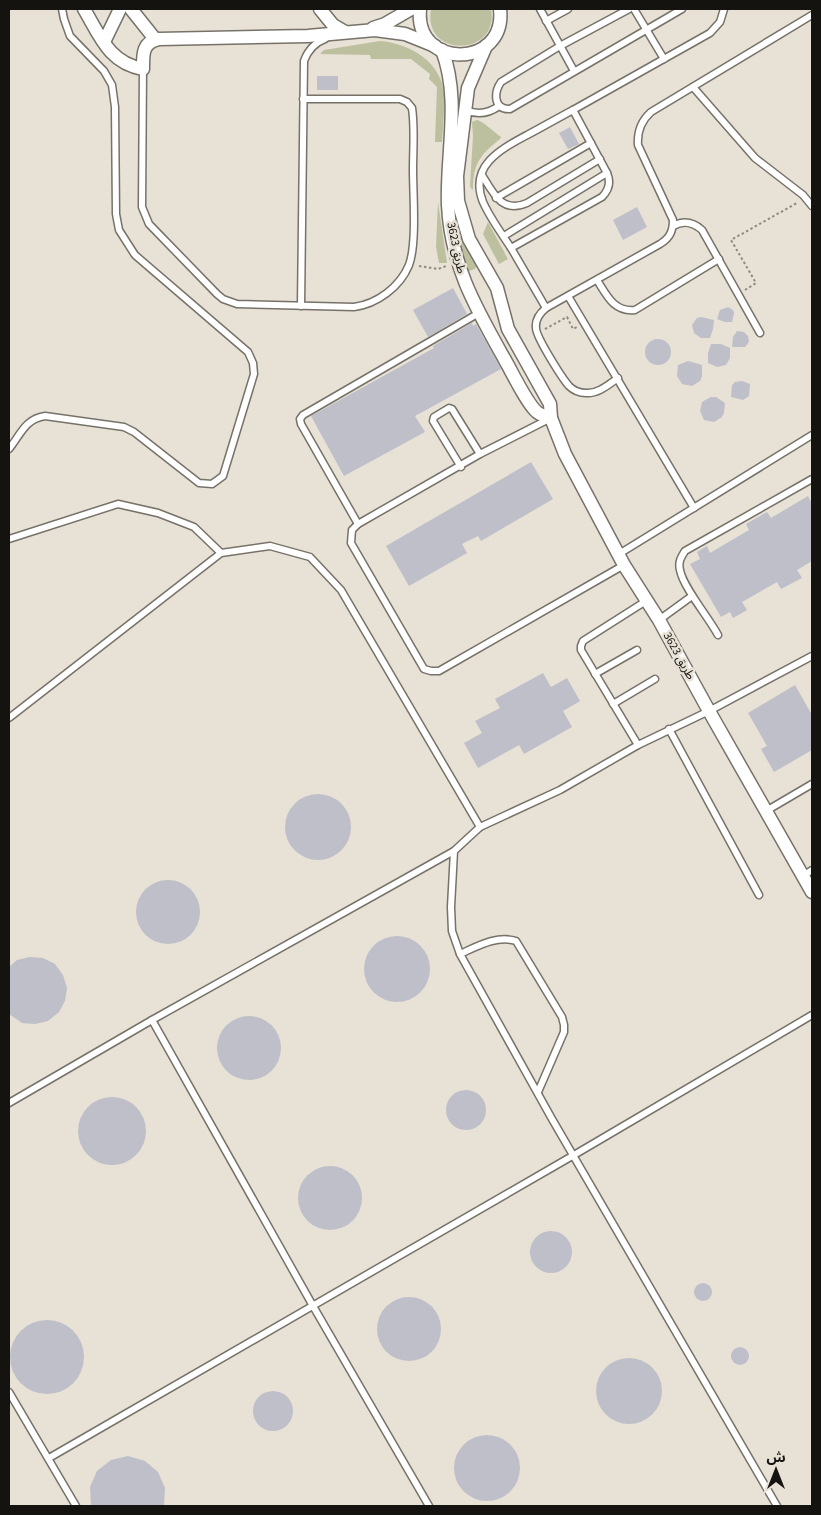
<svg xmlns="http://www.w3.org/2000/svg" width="821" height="1515" font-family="'Source Sans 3','Noto Sans Arabic',sans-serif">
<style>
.green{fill:#bdc09f}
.building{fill:#bebfc9}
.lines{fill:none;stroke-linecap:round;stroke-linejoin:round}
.lane-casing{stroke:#777269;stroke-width:9}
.street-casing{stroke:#777269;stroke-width:15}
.path{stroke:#8f8b83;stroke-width:2;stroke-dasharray:2.5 2.5;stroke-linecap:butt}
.lane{stroke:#fff;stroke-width:6}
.street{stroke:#fff;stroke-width:12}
.labels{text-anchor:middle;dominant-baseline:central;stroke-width:5;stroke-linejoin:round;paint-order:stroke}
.street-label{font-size:12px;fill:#151310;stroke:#e7e1d6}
</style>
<rect width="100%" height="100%" fill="#e7e1d6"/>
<g class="green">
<path d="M431 9H491C500 57 422 59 431 9Z"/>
<path d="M380 41C409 43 442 62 444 94 445 110 443 126 442 142H435L437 87 429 79 430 74 411 59H371L370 55 320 54 324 50Z"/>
<path d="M477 120C484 122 494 132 501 137L500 139C481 154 473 163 473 189L472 190 470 186 473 136 472 122Z"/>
<polygon points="438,202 447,263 439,263 436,247"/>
<polygon points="488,222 508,259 499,264 483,234"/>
<path d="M458 224 477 264 475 269 469 271 466 268C462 255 453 236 458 224Z"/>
</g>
<g class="building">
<rect x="317" y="76" width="21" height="14"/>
<polygon points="570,127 579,144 568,149 559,133"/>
<polygon points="637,207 647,227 623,240 613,220"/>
<polygon points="453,288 467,314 428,337 413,310"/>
<polygon points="728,307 733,310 734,313 732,322 725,322 717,319 720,310"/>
<polygon points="701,317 714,320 713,329 710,338 701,338 694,333 692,325 697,318"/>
<polygon points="472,323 473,326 476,324 501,369 415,416 425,432 344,476 311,416 434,348 433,346"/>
<polygon points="737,331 744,332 748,336 749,342 745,347 732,347 733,337"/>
<circle cx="658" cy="352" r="13"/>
<polygon points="711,344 721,344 730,348 730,358 726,365 717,367 708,363 708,353"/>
<polygon points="688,361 702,365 702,376 700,381 692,386 682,384 677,376 678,365"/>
<polygon points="742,381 750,384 749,396 743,400 731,397 732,385 735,382"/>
<polygon points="711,397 716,397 725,403 724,413 722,417 714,422 704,420 700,411 702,402"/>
<polygon points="531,462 553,499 481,541 478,536 462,544 467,553 409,586 386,546"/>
<polygon points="808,496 812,504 812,561 797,570 802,578 781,589 777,582 742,602 747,610 733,618 730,612 721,617 690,564 700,559 697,552 707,546 710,553 749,530 746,524 767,512 771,518"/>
<polygon points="543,673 551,687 567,678 580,701 563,711 572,727 524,754 519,745 478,768 464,743 482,733 475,721 500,708 495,699"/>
<polygon points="795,685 812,715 812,750 774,772 761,749 767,746 748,713"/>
<circle cx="318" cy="827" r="33"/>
<circle cx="168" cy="912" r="32"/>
<circle cx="397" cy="969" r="33"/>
<polygon points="30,957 43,958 55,964 63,975 67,988 65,1001 59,1012 48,1021 35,1024 22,1023 9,1014 9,967 17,960"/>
<circle cx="249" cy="1048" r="32"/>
<circle cx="466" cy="1110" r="20"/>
<circle cx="112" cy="1131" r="34"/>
<circle cx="330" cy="1198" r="32"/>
<circle cx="551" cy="1252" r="21"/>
<circle cx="703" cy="1292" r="9"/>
<circle cx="409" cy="1329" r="32"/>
<circle cx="47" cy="1357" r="37"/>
<circle cx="740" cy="1356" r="9"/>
<circle cx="629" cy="1391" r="33"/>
<circle cx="273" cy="1411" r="20"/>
<circle cx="487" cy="1468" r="33"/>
<polygon points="128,1456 145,1461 158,1472 165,1488 164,1506 91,1506 90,1487 97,1471 111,1460"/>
</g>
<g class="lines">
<defs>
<g id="lane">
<polyline points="540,9 574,71"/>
<path d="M629 9 560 46 501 82C494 92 493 110 510 109L682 9"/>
<polyline points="634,9 664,59"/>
<polyline points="546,21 568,9"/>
<path d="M143 69 142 207 149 224 217 294 223 299 237 304 354 307C377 304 400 287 409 265 417 244 413 194 413 170 413 149 415 128 412 108L407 102 400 99H303"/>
<polyline points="693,87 755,158 803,195 812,206"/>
<path d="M465 110C477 115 488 114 499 106"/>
<path d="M573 110 607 173C611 182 609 190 602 197L511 248C502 234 490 218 483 202 468 165 503 148 529 134 544 126 558 118 573 110Z"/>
<polyline points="573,110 710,33 720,22 724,9"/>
<path d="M482 175C493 193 502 214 527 203L600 159"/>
<polyline points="496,198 591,143"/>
<path d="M673 226C684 220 693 222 702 230L760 333"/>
<polyline points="504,236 607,173"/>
<polyline points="511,248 546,308"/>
<path d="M597 280C607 296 614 312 635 310L719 259"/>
<polyline points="568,296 694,508"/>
<path d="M301 306 304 61C308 50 314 43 325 39"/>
<path d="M618 378C608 385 598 394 586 393 580 393 573 390 569 386 562 378 536 337 536 328 535 320 540 313 546 308L660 244C670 238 673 231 673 220L638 145C637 131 641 121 651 112L812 15"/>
<polyline points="549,419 480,454 358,524 352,530 351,543 424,669 431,671 439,671 624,565"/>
<path d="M9 449C21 434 25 419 45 416L124 427 134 432 199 483 212 484 223 476 254 374 253 363 248 352 135 255 119 230 116 214 115 107 112 85 104 71 70 36 64 19 62 9"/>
<polyline points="461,467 433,421 434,417 449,408 452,409 480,454"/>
<polyline points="358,524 301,424 300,419 303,415 479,313"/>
<polyline points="9,539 118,504 158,513 194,527 221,553"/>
<polyline points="619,554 812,435"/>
<polyline points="659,620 692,596"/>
<path d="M718 635C709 618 683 587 680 570 678 562 681 557 685 551L812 479"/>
<polyline points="595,674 637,650"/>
<polyline points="613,704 655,679"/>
<polyline points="9,718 221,553 270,546 310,557 341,590 480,827"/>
<polyline points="669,729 759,895"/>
<polyline points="638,745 581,650 581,646 583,641 646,601"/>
<polyline points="766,811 812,784"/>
<polyline points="803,876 812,870"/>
<path d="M460 954C478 946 497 935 516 941L562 1017 564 1025V1032L538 1092"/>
<polyline points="152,1020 313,1306 429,1506"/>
<polyline points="9,1103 152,1020 454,851"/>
<polyline points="9,1392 76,1506"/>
<polyline points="49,1458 574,1155 812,1015"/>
<polyline points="777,1506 552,1119 460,954 452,931 451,907 454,851 480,827 560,790 638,745 709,711 812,656"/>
</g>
<g id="street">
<path d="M84 9C100 36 109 63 143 69 143 55 142 42 159 39L308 36 375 30 405 34 435 46"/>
<polyline points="131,9 155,39"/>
<polyline points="320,9 333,25 345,32"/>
<path d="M420 9C414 70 507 69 500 9"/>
<polyline points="373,28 385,24 411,9"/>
<polyline points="104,42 120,9"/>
<polyline points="486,46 468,88 457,176 458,201 469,239 497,288 508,329 550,404 551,418 565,454 624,565 659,620 709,711 812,892"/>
<path d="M442 50C461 99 446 154 448 205 451 266 476 308 505 360 512 372 527 404 537 412 540 415 546 416 551 418"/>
</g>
</defs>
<use href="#lane" class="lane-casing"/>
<use href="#street" class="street-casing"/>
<g class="path">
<polyline points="419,266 438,269 446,266"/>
<polyline points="745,290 756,283 731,240 797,203"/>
<polyline points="545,329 567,317 573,329 577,327"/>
</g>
<use href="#lane" class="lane"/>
<use href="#street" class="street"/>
</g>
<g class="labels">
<g class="street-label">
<text transform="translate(456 248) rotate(78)">طريق 3623</text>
<text transform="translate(679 656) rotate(61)">طريق 3623</text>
</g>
</g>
<rect width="821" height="1515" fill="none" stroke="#151310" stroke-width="20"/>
<g transform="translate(776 1470)" stroke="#e7e1d6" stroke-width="4" paint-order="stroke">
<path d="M0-4L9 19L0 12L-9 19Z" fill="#151310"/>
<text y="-8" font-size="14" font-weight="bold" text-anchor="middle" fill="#151310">ش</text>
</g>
</svg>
